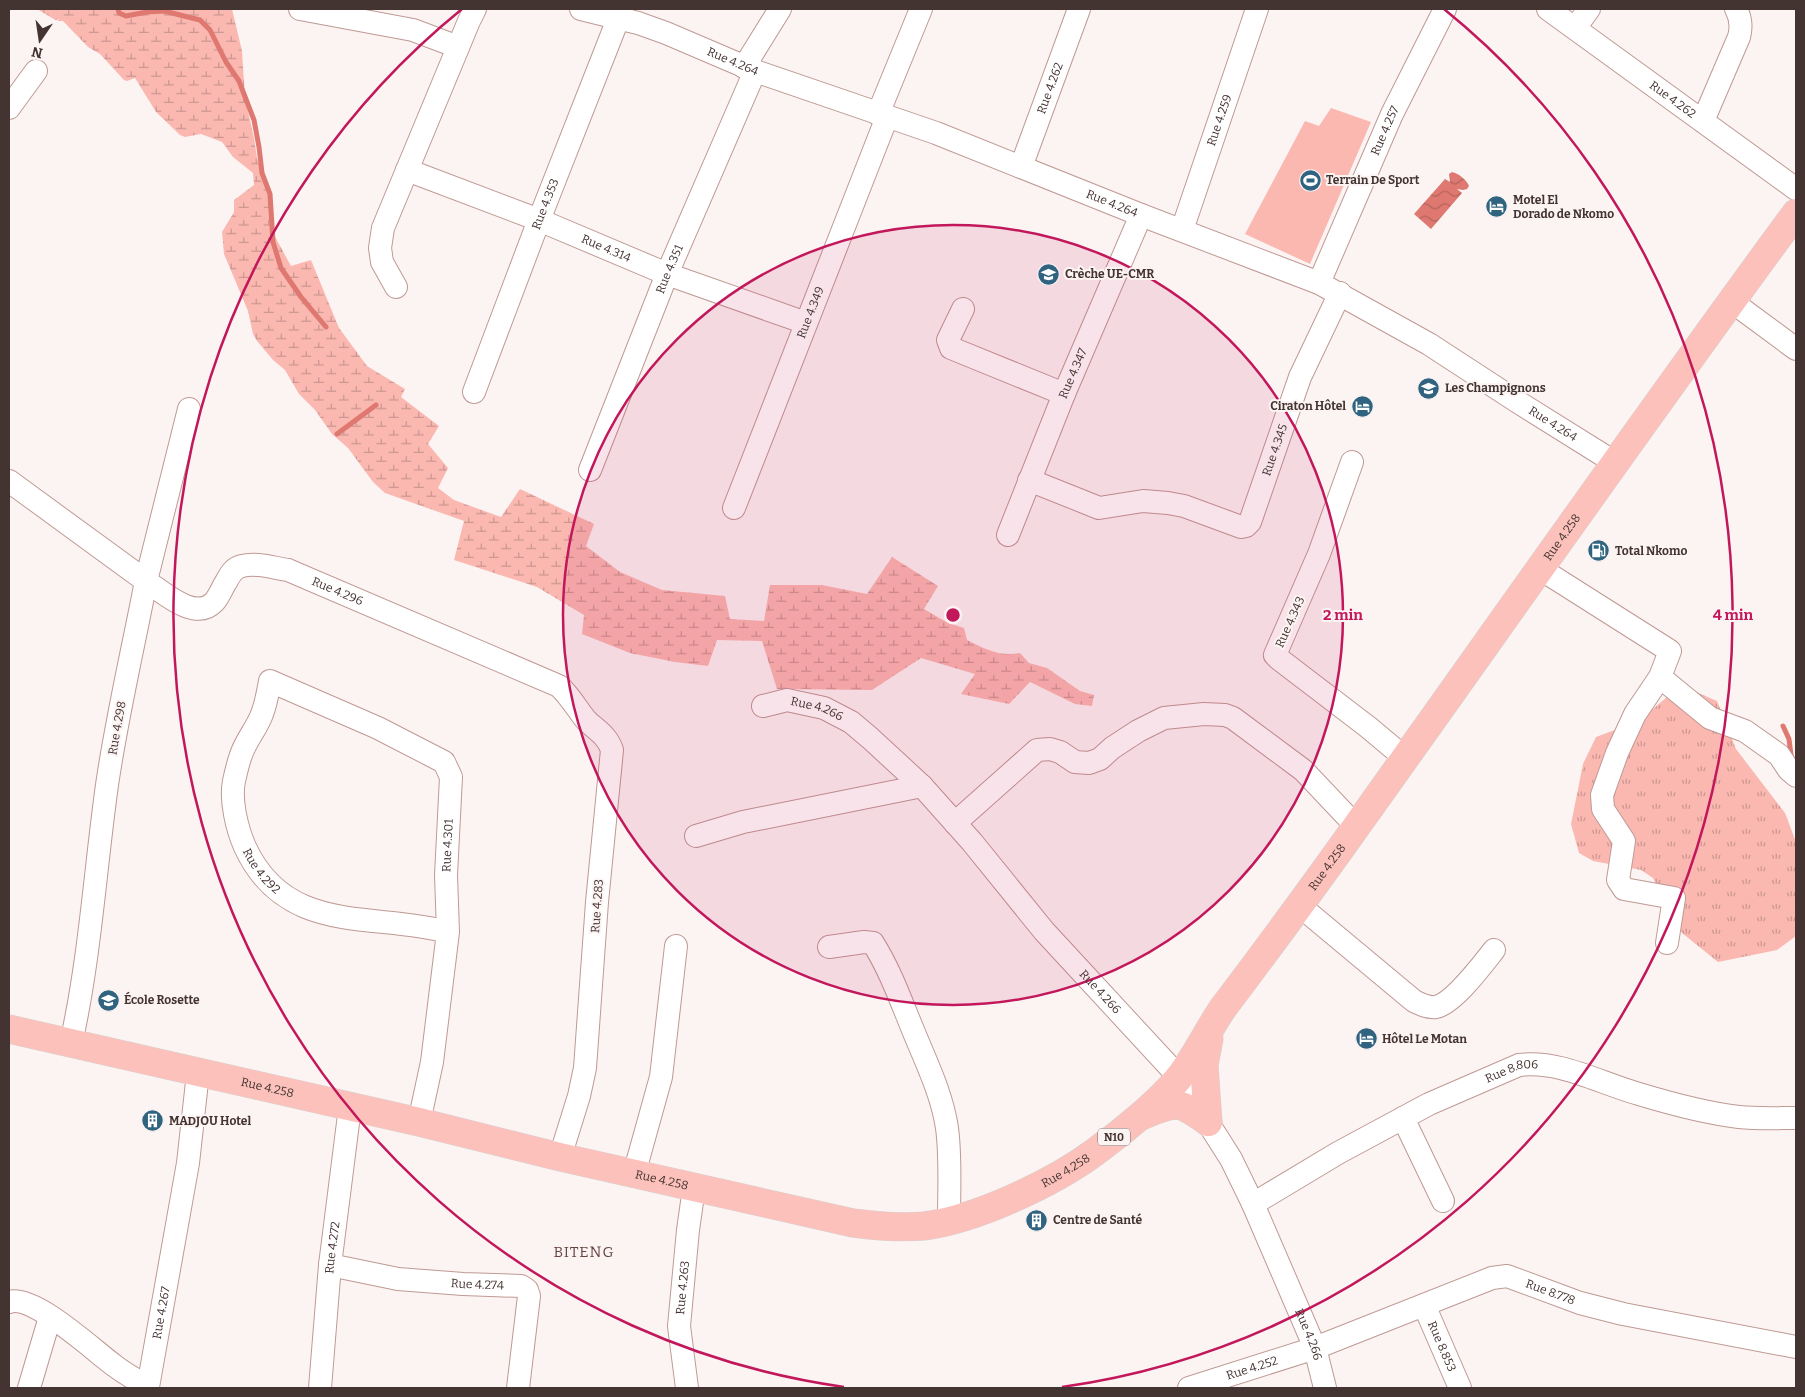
<svg xmlns="http://www.w3.org/2000/svg" width="1805" height="1397" font-family="Bitter,serif">
<style>
.grass{fill:url(#grass-tufts)}
.wetland{fill:url(#wetland-marsh)}
.garden{fill:#fab8b1}
.water{fill:url(#water-waves)}
.lines{fill:none;stroke-linecap:round;stroke-linejoin:round}
.stream{stroke:#de7870;stroke-width:5}
.minor-casing{stroke:#bf9994;stroke-width:24}
.highway-casing{stroke:#d6d2d2;stroke-width:29}
.minor{stroke:#fff;stroke-width:22}
.highway{stroke:#fcc1ba;stroke-width:28}
.ring{fill:none;stroke:#c2185b;stroke-width:2.5}
.labels{text-anchor:middle;dominant-baseline:central;stroke-width:4;stroke-linejoin:round;paint-order:stroke}
.shield{fill:#fcf4f3;stroke:#7a6d6b;stroke-width:1}
.shield-label{font-size:11px;font-weight:bold;fill:#433331}
.street-label{font-size:12px;fill:#433331;stroke:#fcf4f3}
.poi-label{font-size:12px;font-weight:bold;fill:#433331;stroke:#fcf4f3;text-anchor:start}
.quarter-label{font-size:15px;letter-spacing:1px;fill:#664541;stroke:#fcf4f3}
.centre{fill:#c2185b;stroke:#fcf4f3;stroke-width:2.5}
.ring-label{font-size:15px;text-anchor:middle;font-weight:bold;fill:#c2185b;stroke:#fcf4f3;stroke-width:4;stroke-linejoin:round;paint-order:stroke}
</style>
<defs>
<pattern id="grass-tufts" width="24" height="20" patternUnits="userSpaceOnUse" patternTransform="scale(1.25)"><rect width="24" height="20" fill="#fab8b1"/><path d="M3 7l-1-3M5 7V3M7 7l1-3M15 17l-1-3M17 17v-4M19 17l1-3" fill="none" stroke="#cc9691"/></pattern>
<pattern id="wetland-marsh" width="20" height="14" patternUnits="userSpaceOnUse" patternTransform="scale(1.25)"><rect width="20" height="14" fill="#fab8b1"/><path d="M1 5h8M5 5V1M11 12h8M15 12V8" fill="none" stroke="#cc9691"/></pattern>
<pattern id="water-waves" width="16" height="10" patternUnits="userSpaceOnUse" patternTransform="scale(1.25)"><rect width="16" height="10" fill="#de7870"/><path d="M0 5q4-4 8 0t8 0" fill="none" stroke="#b6635d"/></pattern>
</defs>
<rect width="100%" height="100%" fill="#fcf4f3"/>
<polygon class="grass" points="1689,689 1717,701 1736,749 1785,813 1796,842 1796,936 1777,950 1718,962 1682,933 1653,878 1641,870 1593,861 1579,853 1571,824 1583,764 1596,737 1639,721 1674,691"/>
<path class="wetland" d="M37 9H232L242 51 245 98 254 138 257 158 267 192 270 194 273 233 291 266 311 260 339 328 367 366 405 389 401 397 439 426 428 444 448 468 438 488 454 500 501 517 520 489 594 524 586 546 620 572 662 590 725 596 730 619 764 621 770 585H822L867 594 892 557 938 586 924 609 948 623 964 628 967 640C985 649 1000 657 1020 653L1029 663 1047 668 1080 691 1094 695 1092 706 1075 704 1030 682 1009 704 961 694 975 674 921 658 872 690 777 689 762 641 717 640 708 666 675 662 630 653 582 634 584 615 537 587 454 560 464 521 385 493 373 482 348 448 332 434 315 410 299 394 285 370 273 360 257 341 253 334 248 311 224 254 222 232 234 212V200L254 185 253 173 233 157 222 142 201 134 185 137 180 135 156 112 135 78 127 81 124 80 100 54 88 47 63 21H57Z"/>
<polygon class="garden" points="1331,108 1371,122 1310,264 1245,234 1305,121 1319,126"/>
<path class="water" d="M1452 172C1458 173 1467 180 1469 186L1467 189 1463 190 1457 189 1462 193 1431 229 1414 214 1445 179 1450 182 1449 174Z"/>
<g class="lines">
<g class="stream">
<polyline points="118,9 119,13 126,16 147,12 164,11 200,20 210,30 226,62 239,81 254,120 259,147 262,173 270,194 273,242 281,268 301,297 326,327"/>
<polyline points="337,434 376,405"/>
<polyline points="1783,726 1789,739 1791,755"/>
</g>
<defs>
<g id="minor">
<polyline points="300,9 413,30 458,47"/>
<path id="s1" d="M581 9 638 23 666 33 755 71 936 133 1141 215 1319 283 1429 344 1518 402 1614 462"/>
<path id="s2" d="M1548 9 1796 189"/>
<polyline points="1575,28 1589,9"/>
<polyline points="744,67 780,9"/>
<polyline points="9,108 36,71"/>
<polyline points="878,114 921,9"/>
<path d="M1703 121 1739 37C1742 26 1741 18 1736 9"/>
<path id="s3" d="M1021 167 1079 9"/>
<path id="s4" d="M407 170 539 220 667 274 806 323"/>
<path id="s5" d="M1182 230 1257 9"/>
<path id="s6" d="M1319 283 1392 114 1445 9"/>
<polyline points="396,287 382,262 380,248 383,228 469,21 475,9"/>
<polyline points="1731,301 1796,349"/>
<polyline points="963,309 948,340 951,348 1064,394"/>
<path id="s7" d="M474 392 539 220 622 9"/>
<path id="s8" d="M189 409 146 581C163 592 195 622 214 602 219 597 222 588 226 582 230 575 233 568 242 566 256 562 274 568 288 570L559 686C570 696 577 709 586 720 596 730 607 735 612 750L597 902 585 1068 579 1096 560 1157"/>
<polyline points="1352,462 1319,554 1275,655 1279,659 1368,727 1405,758"/>
<path id="s9" d="M590 470 667 274 755 71"/>
<path id="s10" d="M1029 480 1099 508 1143 501 1168 503 1184 506 1241 527 1246 526 1250 522 1300 377 1340 293"/>
<path d="M9 481 146 581C133 649 117 716 107 785 95 871 90 958 71 1043"/>
<path id="s11" d="M734 508 887 117"/>
<path id="s12" d="M1008 535 1064 394 1141 215"/>
<polyline points="1539,568 1670,651 1660,677 1635,714 1617,753 1602,795 1603,809 1624,841 1618,880 1624,889 1674,898 1667,943"/>
<polyline points="1660,677 1710,718 1745,731 1779,755 1789,770 1796,776"/>
<path id="s13" d="M763 706 787 700 824 708 851 722 870 738 922 786 972 842 1044 931 1179 1077 1231 1159 1253 1204 1315 1348 1325 1388"/>
<polyline points="955,823 1037,750 1050,749 1060,752 1075,762 1089,763 1100,759 1112,748 1138,731 1164,718 1204,714 1225,715 1233,718 1303,770 1356,826"/>
<polyline points="696,836 743,822 922,786"/>
<path d="M1300 906 1414 1001C1420 1004 1428 1008 1436 1007 1454 1003 1482 965 1494 950"/>
<path d="M829 947 864 942 873 943C890 970 901 1001 913 1030 926 1062 942 1094 947 1128 951 1158 949 1190 949 1220"/>
<polyline points="1403,1118 1443,1201"/>
<path id="s14" d="M419 1122 432 1062 448 932 446 875 451 777 444 762 378 728 270 681C268 692 266 704 262 714 257 728 246 740 241 755 238 763 236 772 234 781 230 800 237 829 245 847 286 936 373 912 448 932"/>
<polyline points="634,1174 661,1077 676,946"/>
<path id="s15" d="M1253 1204 1338 1153 1429 1104 1519 1065C1561 1060 1599 1083 1639 1094 1672 1104 1705 1113 1739 1117 1758 1119 1778 1118 1796 1118"/>
<path id="s16" d="M330 1265 398 1279 463 1284 521 1286 527 1290 529 1296 518 1388"/>
<path id="s17" d="M9 1302C34 1294 94 1351 115 1366 125 1374 137 1380 148 1387L188 1163 198 1073"/>
<path id="s18" d="M1424 1305 1460 1388"/>
<polyline points="29,1388 50,1317"/>
<path id="s19" d="M320 1388 330 1265 350 1107"/>
<path id="s20" d="M687 1388 679 1326 688 1230 694 1188"/>
<path id="s21" d="M1189 1388 1315 1348 1492 1278 1507 1276 1580 1303 1623 1314 1796 1347"/>
</g>
<g id="highway">
<path id="s22" d="M9 1029 419 1122 560 1157 853 1223C876 1226 900 1228 924 1226 977 1219 1053 1183 1095 1152 1121 1133 1162 1100 1181 1075 1197 1054 1208 1030 1223 1008 1266 951 1309 893 1351 834 1499 627 1645 418 1796 213"/>
<path d="M1144 1115C1177 1101 1179 1101 1208 1122"/>
<polyline points="1208,1122 1204,1065 1209,1039"/>
</g>
</defs>
<use href="#minor" class="minor-casing"/>
<use href="#highway" class="highway-casing"/>
<use href="#minor" class="minor"/>
<use href="#highway" class="highway"/>
</g>
<circle cx="953" cy="615" r="390" fill="#c2185b" fill-opacity=".12"/>
<g class="ring">
<circle cx="953" cy="615" r="390"/>
<path d="M844 1387A780 780 0 0 1 462 9M1444 9A780 780 0 0 1 1062 1387"/>
</g>
<defs>
<symbol id="stadium-disc" viewBox="-11 -11 22 22"><circle r="9.5" fill="#306380" stroke="#fcf4f3"/><path d="M0-5a6.5 5 0 1 0 0 10a6.5 5 0 1 0 0-10ZM-3.5-1.8h7v3.6h-7Z" fill="#fff"/></symbol>
<symbol id="hotel-disc" viewBox="-11 -11 22 22"><circle r="9.5" fill="#306380" stroke="#fcf4f3"/><path d="M-6-4.5h1.5V1H6V5H4.5V3h-9V5H-6ZM-4 0a1.8 1.8 0 1 1 3.6 0ZM.5 0V-2.5h3Q6-2.5 6 0Z" fill="#fff"/></symbol>
<symbol id="school-disc" viewBox="-11 -11 22 22"><circle r="9.5" fill="#306380" stroke="#fcf4f3"/><path d="M0-5L7-2L0 1L-7-2ZM-4 1L0 2.5L4 1V4Q0 6-4 4Z" fill="#fff"/></symbol>
<symbol id="fuel-disc" viewBox="-11 -11 22 22"><circle r="9.5" fill="#306380" stroke="#fcf4f3"/><path d="M-5.5-6h7V0h2V4h1.3V-2.5L3-4.5l.8-.8L6-3V5H2.5V1h-1V6h-7ZM-4.2-4.7v3.2H.2V-4.7Z" fill="#fff"/></symbol>
<symbol id="building-disc" viewBox="-11 -11 22 22"><circle r="9.5" fill="#306380" stroke="#fcf4f3"/><path d="M-4-6H4V6H1V3H-1V6H-4ZM-2.5-4.3h1.7v1.8h-1.7ZM.8-4.3h1.7v1.8H.8ZM-2.5-1h1.7V.8h-1.7ZM.8-1h1.7V.8H.8Z" fill="#fff"/></symbol>
</defs>
<g fill-rule="evenodd">
<use href="#stadium-disc" x="1298" y="168" width="25" height="25"/>
<use href="#hotel-disc" x="1484" y="194" width="25" height="25"/>
<use href="#school-disc" x="1036" y="262" width="25" height="25"/>
<use href="#school-disc" x="1416" y="376" width="25" height="25"/>
<use href="#hotel-disc" x="1350" y="394" width="25" height="25"/>
<use href="#fuel-disc" x="1586" y="538" width="25" height="25"/>
<use href="#school-disc" x="96" y="988" width="25" height="25"/>
<use href="#hotel-disc" x="1354" y="1026" width="25" height="25"/>
<use href="#building-disc" x="140" y="1108" width="25" height="25"/>
<use href="#building-disc" x="1024" y="1208" width="25" height="25"/>
</g>
<g class="labels">
<rect class="shield" x="1098" y="1128.5" width="32" height="17" rx="4"/>
<g class="shield-label">
<text x="1114" y="1137">N10</text>
</g>
<g class="street-label">
<text stroke="none"><textPath href="#s1" startOffset="161">Rue 4.264</textPath></text>
<text stroke="none"><textPath href="#s3" startOffset="84">Rue 4.262</textPath></text>
<text stroke="none"><textPath href="#s2" startOffset="154">Rue 4.262</textPath></text>
<text stroke="none"><textPath href="#s5" startOffset="116">Rue 4.259</textPath></text>
<text stroke="none"><textPath href="#s6" startOffset="166">Rue 4.257</textPath></text>
<text stroke="none"><textPath href="#s1" startOffset="566">Rue 4.264</textPath></text>
<text stroke="none"><textPath href="#s7" startOffset="201">Rue 4.353</textPath></text>
<text stroke="none"><textPath href="#s4" startOffset="214">Rue 4.314</textPath></text>
<text stroke="none"><textPath href="#s9" startOffset="216">Rue 4.351</textPath></text>
<text stroke="none"><textPath href="#s11" startOffset="210">Rue 4.349</textPath></text>
<text stroke="none"><textPath href="#s12" startOffset="174">Rue 4.347</textPath></text>
<text stroke="none"><textPath href="#s1" startOffset="1061">Rue 4.264</textPath></text>
<text stroke="none"><textPath href="#s10" startOffset="309">Rue 4.345</textPath></text>
<text stroke="none"><textPath href="#s22" startOffset="1900">Rue 4.258</textPath></text>
<text stroke="none"><textPath href="#s8" startOffset="402">Rue 4.296</textPath></text>
<text transform="translate(1290 622) rotate(-66)">Rue 4.343</text>
<text stroke="none"><textPath href="#s13" startOffset="56">Rue 4.266</textPath></text>
<text transform="translate(117 728) rotate(-80)">Rue 4.298</text>
<text stroke="none"><textPath href="#s14" startOffset="279">Rue 4.301</textPath></text>
<text stroke="none"><textPath href="#s22" startOffset="1495">Rue 4.258</textPath></text>
<text stroke="none"><textPath href="#s14" startOffset="760">Rue 4.292</textPath></text>
<text transform="translate(597 906) rotate(-86)">Rue 4.283</text>
<text stroke="none"><textPath href="#s13" startOffset="461">Rue 4.266</textPath></text>
<text stroke="none"><textPath href="#s15" startOffset="292">Rue 8.806</textPath></text>
<text stroke="none"><textPath href="#s22" startOffset="265">Rue 4.258</textPath></text>
<text stroke="none"><textPath href="#s22" startOffset="1090">Rue 4.258</textPath></text>
<text stroke="none"><textPath href="#s22" startOffset="670">Rue 4.258</textPath></text>
<text stroke="none"><textPath href="#s19" startOffset="141">Rue 4.272</textPath></text>
<text stroke="none"><textPath href="#s16" startOffset="149">Rue 4.274</textPath></text>
<text stroke="none"><textPath href="#s20" startOffset="101">Rue 4.263</textPath></text>
<text stroke="none"><textPath href="#s21" startOffset="384">Rue 8.778</textPath></text>
<text stroke="none"><textPath href="#s17" startOffset="241">Rue 4.267</textPath></text>
<text stroke="none"><textPath href="#s13" startOffset="866">Rue 4.266</textPath></text>
<text stroke="none"><textPath href="#s18" startOffset="45">Rue 8.853</textPath></text>
<text stroke="none"><textPath href="#s21" startOffset="66">Rue 4.252</textPath></text>
</g>
<g class="poi-label">
<text x="1326" y="180">Terrain De Sport</text>
<text x="1513" y="200">Motel El<tspan x="1513" dy="14">Dorado de Nkomo</tspan></text>
<text x="1065" y="274">Crèche UE-CMR</text>
<text x="1445" y="388">Les Champignons</text>
<text x="1346" y="406" text-anchor="end">Ciraton Hôtel</text>
<text x="1615" y="551">Total Nkomo</text>
<text x="124" y="1000">École Rosette</text>
<text x="1382" y="1039">Hôtel Le Motan</text>
<text x="169" y="1121">MADJOU Hotel</text>
<text x="1053" y="1220">Centre de Santé</text>
</g>
<g class="quarter-label">
<text x="584" y="1252">BITENG</text>
</g>
</g>
<circle cx="953" cy="615" r="8" class="centre"/>
<g class="ring-label">
<text x="1343" y="620">2 min</text>
<text x="1733" y="620">4 min</text>
</g>
<rect width="1805" height="1397" fill="none" stroke="#433331" stroke-width="20"/>
<g transform="translate(40 40) rotate(193)" stroke="#fcf4f3" stroke-width="4" paint-order="stroke">
<path d="M0-4L9 19L0 12L-9 19Z" fill="#433331"/>
<text y="-8" font-size="14" font-weight="bold" text-anchor="middle" fill="#433331">N</text>
</g>
</svg>
